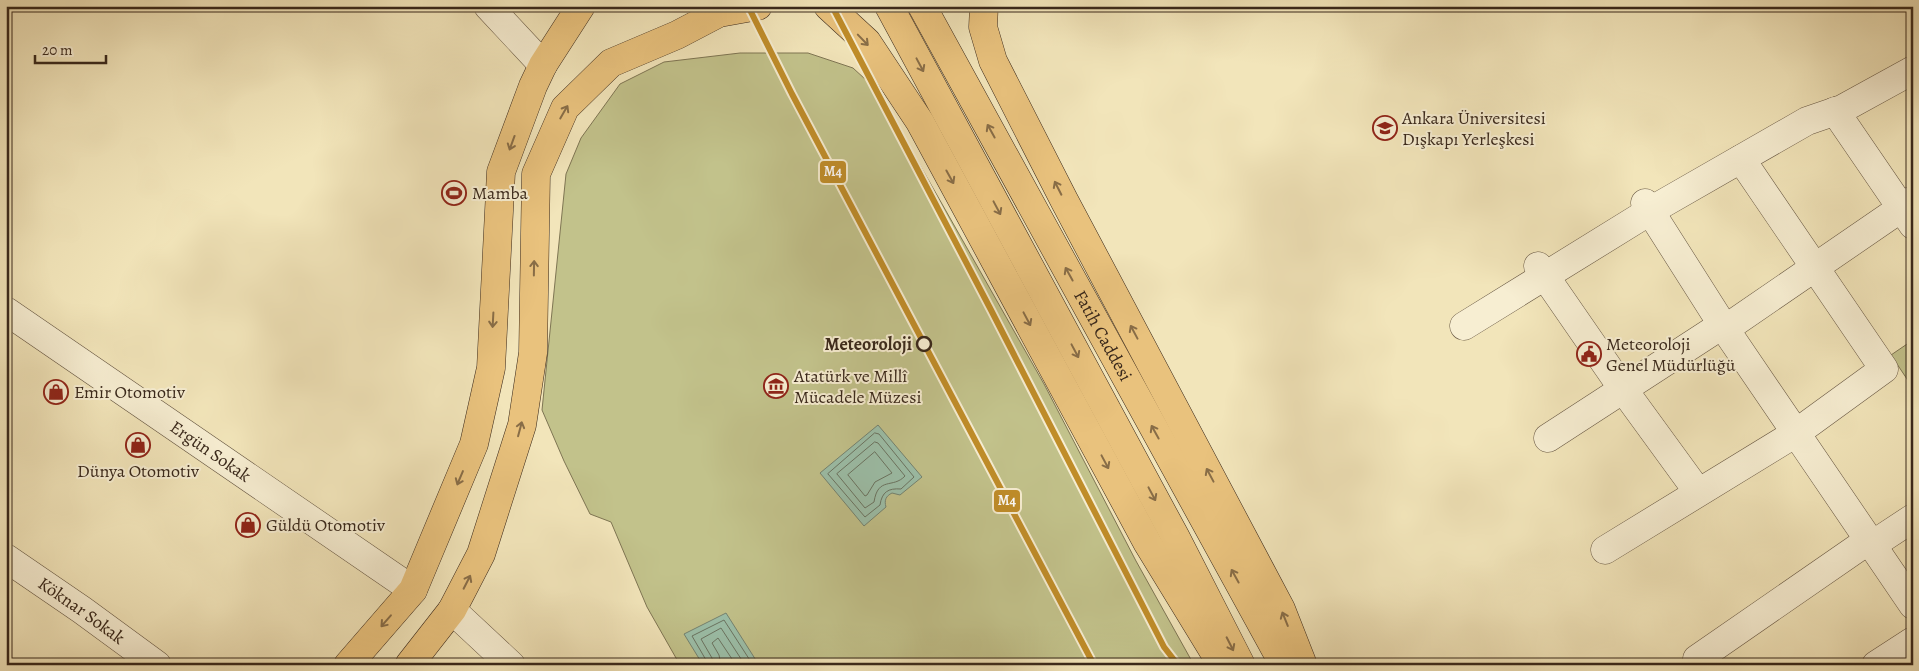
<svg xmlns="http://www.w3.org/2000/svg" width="1919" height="671" font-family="Alegreya,serif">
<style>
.green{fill:#c2c28b;stroke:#7e7553}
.water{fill:#9cc0aa;stroke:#748371}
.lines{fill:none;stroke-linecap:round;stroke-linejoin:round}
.shore{stroke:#6a7462;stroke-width:1}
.minor-casing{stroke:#675743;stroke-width:29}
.major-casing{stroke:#39281b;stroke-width:29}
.minor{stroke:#f7eed2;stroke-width:28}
.major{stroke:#e9c27d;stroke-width:28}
.metro-1-casing{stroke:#f7eed2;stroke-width:10}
.metro-1{stroke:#c08d29;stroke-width:6}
.oneway{stroke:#886d47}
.stop-dot{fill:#f7eed2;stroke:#39281b;stroke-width:2.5}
.labels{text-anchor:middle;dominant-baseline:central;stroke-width:4;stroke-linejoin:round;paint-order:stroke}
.poi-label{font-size:18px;fill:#39281b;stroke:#f7eed2;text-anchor:start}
.street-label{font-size:18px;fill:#39281b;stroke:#f7eed2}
.stop-label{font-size:18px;font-weight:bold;fill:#39281b;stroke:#f7eed2;text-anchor:end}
.line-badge{stroke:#f7eed2;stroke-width:2}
.badge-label{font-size:14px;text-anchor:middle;font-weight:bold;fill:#fff}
</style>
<rect width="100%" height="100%" fill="#f2e5ba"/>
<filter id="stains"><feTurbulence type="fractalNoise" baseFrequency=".004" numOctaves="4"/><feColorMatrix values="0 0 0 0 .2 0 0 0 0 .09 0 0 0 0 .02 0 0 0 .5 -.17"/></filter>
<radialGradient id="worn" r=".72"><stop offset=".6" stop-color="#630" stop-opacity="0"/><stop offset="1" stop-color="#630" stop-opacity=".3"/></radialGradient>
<g class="green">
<polygon points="740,53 808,53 853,68 878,91 1044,384 1136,561 1194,665 680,665 647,607 611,522 590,514 564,461 542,410 566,174 581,138 620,84 664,62"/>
<polygon points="1913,340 1913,388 1891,355"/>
</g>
<g class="water">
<path d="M878 425 922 477 900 495 892 493C886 496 884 500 886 507L864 526 820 473Z"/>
<polygon points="726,613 759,665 703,665 684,634"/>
</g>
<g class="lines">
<g class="shore">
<path d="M875 433 879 434 914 477 901 489C888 488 882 492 880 505L865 517 828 474Z"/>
<path d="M875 442 878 443 905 476C893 489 878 476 874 502L865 508 837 474Z"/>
<polygon points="875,452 892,473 875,482 867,495 865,496 848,475"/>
<polyline points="707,665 706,660 692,636 724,620 753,665"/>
<polyline points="713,665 712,658 701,639 721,628 745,665"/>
<polyline points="721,665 719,655 712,643 718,638 736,665"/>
</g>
<defs>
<g id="minor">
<polyline points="488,6 543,65"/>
<polyline points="1835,111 1913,225"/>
<polyline points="1645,203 1725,329 1913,605"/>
<polyline points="1538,266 1623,389 1698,492"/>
<path id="s1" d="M6 311 413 590"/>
<polyline points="1464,326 1650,211 1807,121 1842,109 1913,70"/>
<polyline points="1725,329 1913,200"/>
<polyline points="1548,438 1722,325"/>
<polyline points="1872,545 1913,518"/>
<polyline points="1605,550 1796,433 1884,369 1741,159"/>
<path id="s2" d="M6 558 82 610 157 665"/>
<polyline points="452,610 511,665"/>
<polyline points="1697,659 1869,540"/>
<polyline points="1876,665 1913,641"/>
</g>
<g id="major">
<polyline points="828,6 867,42 920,122 1148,544 1222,665"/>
<polyline points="889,6 1176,538 1241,665"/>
<path id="s3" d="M922 6 1284 665"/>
<polyline points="984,6 983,27 993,61 1064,200 1281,609 1303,665"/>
<polyline points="348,665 413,590 474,444 491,368 501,172 533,86 543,65 581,6"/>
<polyline points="409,665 452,610 481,554 522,425 533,353 536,174 565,108 611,63 677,35 719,13 758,6"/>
</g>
</defs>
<use href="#minor" class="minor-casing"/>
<use href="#major" class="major-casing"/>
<use href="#minor" class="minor"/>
<use href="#major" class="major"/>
<defs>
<g id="metro-1">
<polyline points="748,6 792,94 1094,665"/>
<polyline points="832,6 991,310 1164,647 1178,665"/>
</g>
</defs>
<use href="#metro-1" class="metro-1-casing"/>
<use href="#metro-1" class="metro-1"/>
</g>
<defs><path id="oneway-shaft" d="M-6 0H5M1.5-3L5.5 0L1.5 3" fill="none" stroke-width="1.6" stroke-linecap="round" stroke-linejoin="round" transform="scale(1.25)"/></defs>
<g class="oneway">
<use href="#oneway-shaft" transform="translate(863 40) rotate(46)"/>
<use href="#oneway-shaft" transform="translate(920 65) rotate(62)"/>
<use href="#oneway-shaft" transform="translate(564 112) rotate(-60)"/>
<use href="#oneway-shaft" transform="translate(991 131) rotate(-119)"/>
<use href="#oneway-shaft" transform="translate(512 143) rotate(110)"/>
<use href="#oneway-shaft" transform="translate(950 177) rotate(61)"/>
<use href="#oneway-shaft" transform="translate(1058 188) rotate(-117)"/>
<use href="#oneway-shaft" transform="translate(997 208) rotate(62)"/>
<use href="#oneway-shaft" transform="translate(534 268) rotate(-89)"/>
<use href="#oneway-shaft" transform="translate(1069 274) rotate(-119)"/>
<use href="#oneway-shaft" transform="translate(1027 319) rotate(62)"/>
<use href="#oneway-shaft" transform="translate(493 320) rotate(93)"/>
<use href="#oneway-shaft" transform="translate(1134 332) rotate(-118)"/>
<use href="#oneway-shaft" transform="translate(1075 351) rotate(62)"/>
<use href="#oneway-shaft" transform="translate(520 429) rotate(-75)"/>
<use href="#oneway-shaft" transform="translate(1155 432) rotate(-119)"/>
<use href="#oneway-shaft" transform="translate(1105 462) rotate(62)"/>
<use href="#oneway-shaft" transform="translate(1210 475) rotate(-118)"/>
<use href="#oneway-shaft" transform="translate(460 478) rotate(113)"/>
<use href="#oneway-shaft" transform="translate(1152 494) rotate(62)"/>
<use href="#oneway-shaft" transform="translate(1235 576) rotate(-119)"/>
<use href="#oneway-shaft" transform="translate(467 582) rotate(-63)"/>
<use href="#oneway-shaft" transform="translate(1285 619) rotate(-112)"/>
<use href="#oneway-shaft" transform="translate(386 621) rotate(131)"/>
<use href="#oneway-shaft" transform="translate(1230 644) rotate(63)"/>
</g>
<defs>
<symbol id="university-ring" viewBox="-11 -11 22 22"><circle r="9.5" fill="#f7eed2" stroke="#8f2418" stroke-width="1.5"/><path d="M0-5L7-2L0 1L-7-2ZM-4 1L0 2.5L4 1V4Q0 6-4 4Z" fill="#8f2418"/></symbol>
<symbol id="stadium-ring" viewBox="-11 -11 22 22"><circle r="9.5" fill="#f7eed2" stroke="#8f2418" stroke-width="1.5"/><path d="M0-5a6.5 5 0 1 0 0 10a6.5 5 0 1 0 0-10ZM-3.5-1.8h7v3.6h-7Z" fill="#8f2418"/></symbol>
<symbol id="civic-ring" viewBox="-11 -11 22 22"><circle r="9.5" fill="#f7eed2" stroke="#8f2418" stroke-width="1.5"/><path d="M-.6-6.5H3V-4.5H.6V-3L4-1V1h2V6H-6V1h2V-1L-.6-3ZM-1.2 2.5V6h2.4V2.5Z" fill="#8f2418"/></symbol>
<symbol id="museum-ring" viewBox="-11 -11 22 22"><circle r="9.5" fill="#f7eed2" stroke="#8f2418" stroke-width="1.5"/><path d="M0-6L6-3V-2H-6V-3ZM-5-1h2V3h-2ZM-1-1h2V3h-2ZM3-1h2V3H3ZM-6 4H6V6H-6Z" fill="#8f2418"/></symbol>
<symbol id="shop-ring" viewBox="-11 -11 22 22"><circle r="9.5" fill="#f7eed2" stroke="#8f2418" stroke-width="1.5"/><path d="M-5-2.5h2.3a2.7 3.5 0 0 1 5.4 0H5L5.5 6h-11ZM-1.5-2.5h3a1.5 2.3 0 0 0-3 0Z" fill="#8f2418"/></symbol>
</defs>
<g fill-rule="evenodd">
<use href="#university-ring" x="1371" y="114" width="28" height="28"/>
<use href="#stadium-ring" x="440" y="179" width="28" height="28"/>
<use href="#civic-ring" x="1575" y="340" width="28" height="28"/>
<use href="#museum-ring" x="762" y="372" width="28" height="28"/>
<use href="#shop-ring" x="42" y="378" width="28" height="28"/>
<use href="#shop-ring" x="124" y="431" width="28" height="28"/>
<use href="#shop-ring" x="234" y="511" width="28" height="28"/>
</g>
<circle class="stop-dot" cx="924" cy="344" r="7"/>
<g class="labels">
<g class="poi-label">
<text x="1402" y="118">Ankara Üniversitesi<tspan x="1402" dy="21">Dışkapı Yerleşkesi</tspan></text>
<text x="472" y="193">Mamba</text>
<text x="1606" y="344">Meteoroloji<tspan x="1606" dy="21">Genel Müdürlüğü</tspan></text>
<text x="794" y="376">Atatürk ve Millî<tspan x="794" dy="21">Mücadele Müzesi</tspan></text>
<text x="74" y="392">Emir Otomotiv</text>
<text x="138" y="471" text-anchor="middle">Dünya Otomotiv</text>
<text x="266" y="525">Güldü Otomotiv</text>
</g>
<g class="street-label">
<text stroke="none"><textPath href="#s3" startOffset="376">Fatih Caddesi</textPath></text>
<text stroke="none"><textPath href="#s1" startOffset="248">Ergün Sokak</textPath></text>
<text stroke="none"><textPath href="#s2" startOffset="92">Köknar Sokak</textPath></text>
</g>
<g class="stop-label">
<text x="912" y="344">Meteoroloji</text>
</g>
</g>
<g class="line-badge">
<rect x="819" y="160" width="28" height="24" rx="5" fill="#c08d29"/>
<rect x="993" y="489" width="28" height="24" rx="5" fill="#c08d29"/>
</g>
<g class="badge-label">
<text x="833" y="176">M4</text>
<text x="1007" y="505">M4</text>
</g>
<rect width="1919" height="671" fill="none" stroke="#f2e5ba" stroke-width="25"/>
<rect x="8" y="8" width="1904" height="656" fill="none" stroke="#39281b" stroke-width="2.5"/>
<rect x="12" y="12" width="1894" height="646" fill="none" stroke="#39281b"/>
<path d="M35 55v8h71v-8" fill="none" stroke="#39281b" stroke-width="2.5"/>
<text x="42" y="55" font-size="15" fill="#39281b" stroke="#f7eed2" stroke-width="4" paint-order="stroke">20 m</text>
<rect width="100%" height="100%" filter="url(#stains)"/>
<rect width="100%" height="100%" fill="url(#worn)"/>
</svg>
